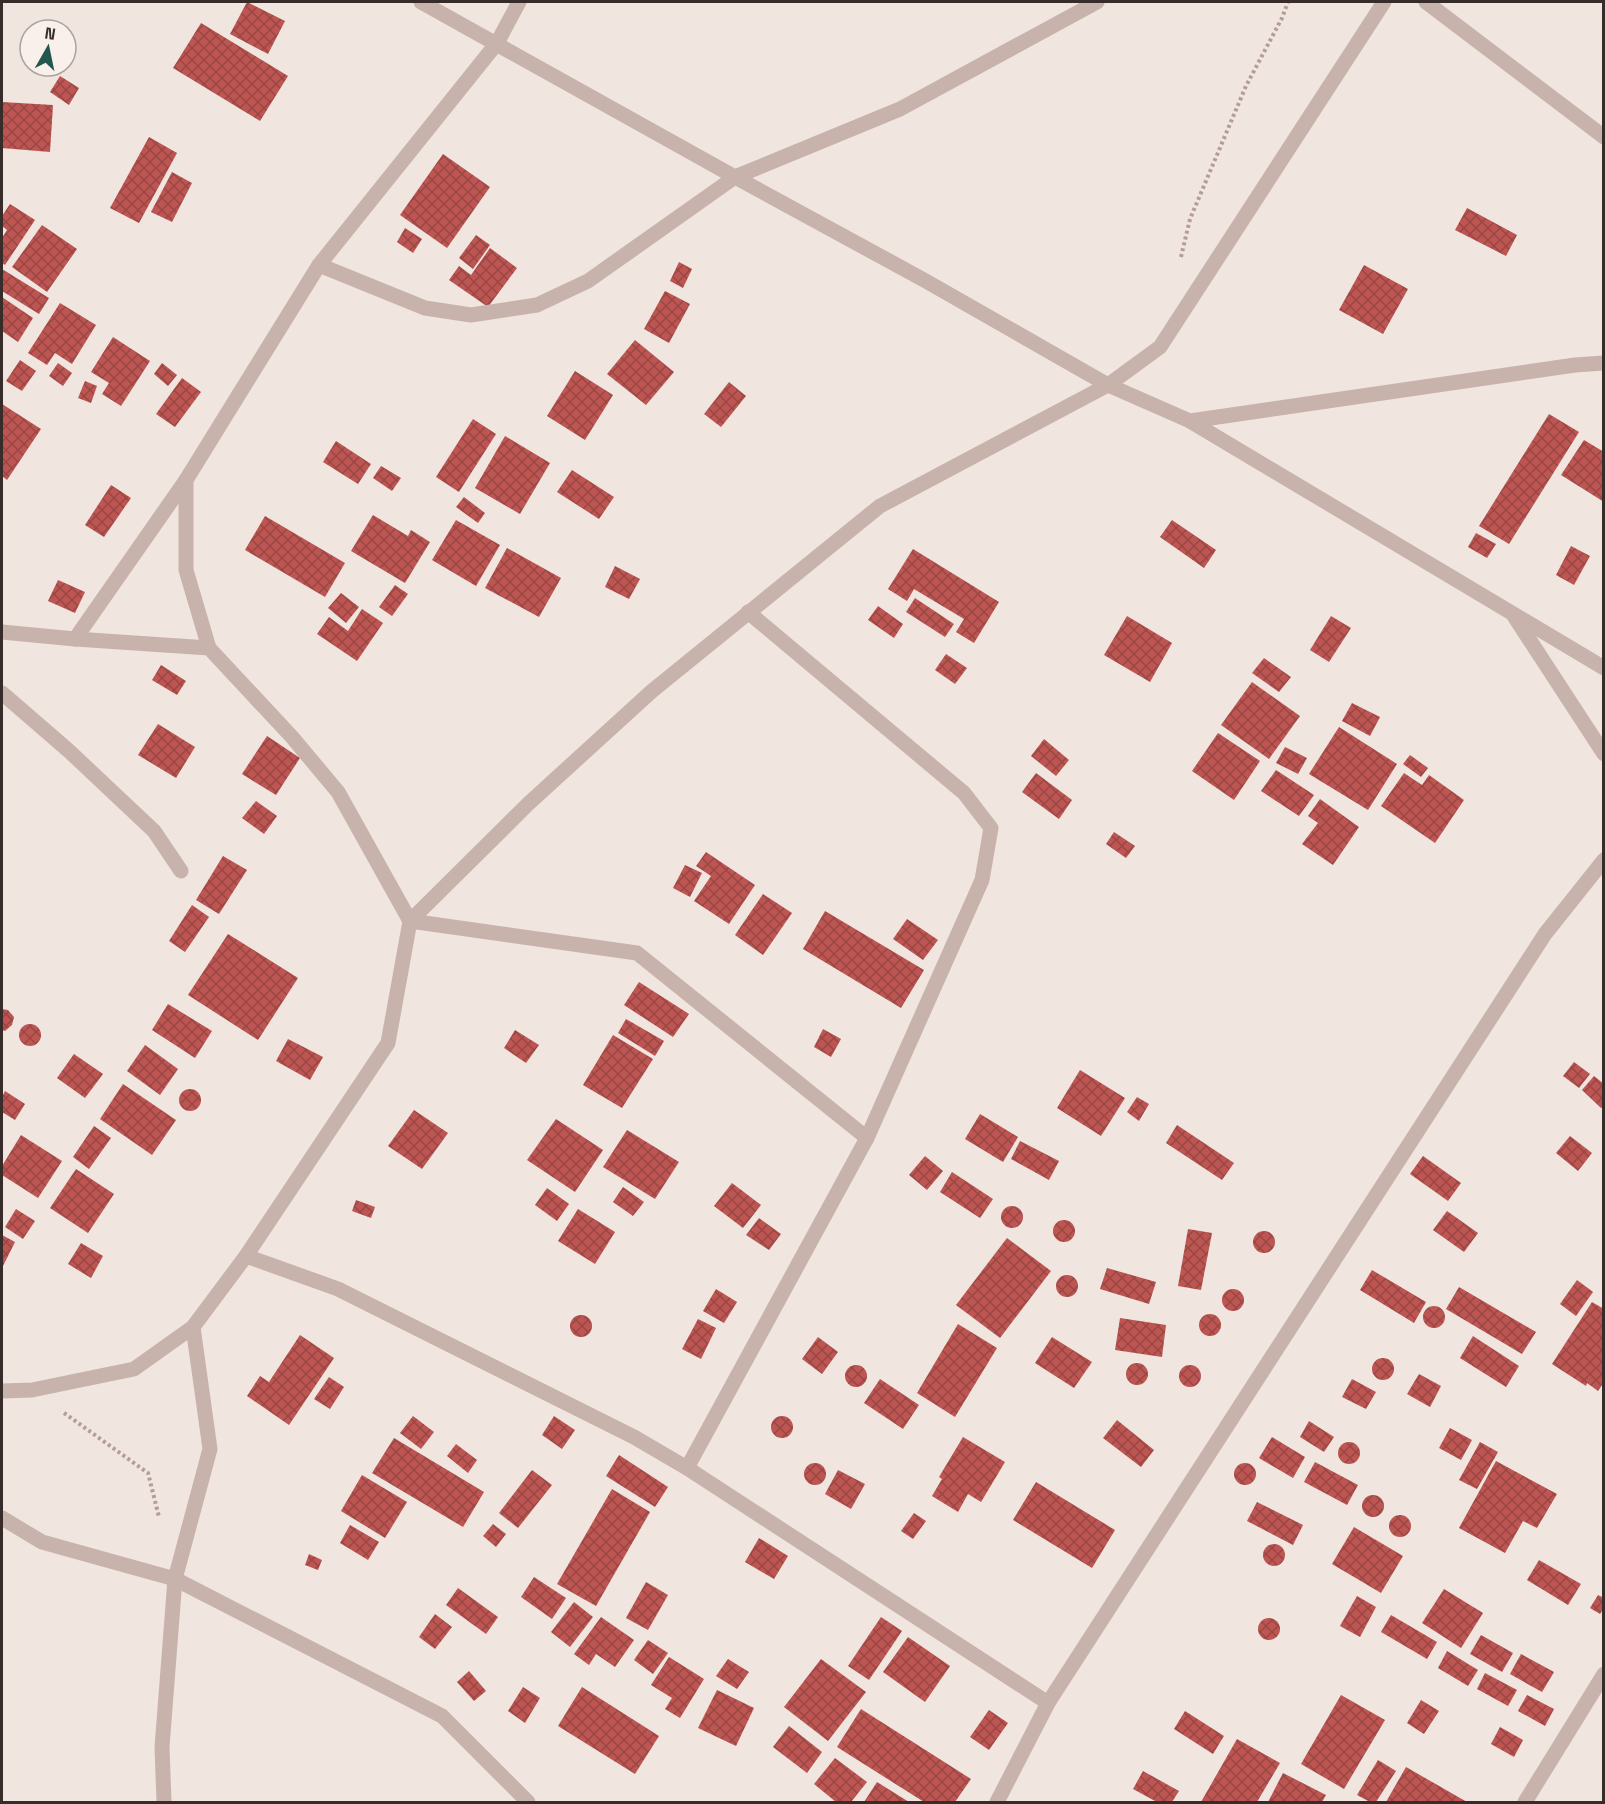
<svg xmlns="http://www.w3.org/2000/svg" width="1605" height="1804" font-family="'Space Grotesk',sans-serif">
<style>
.building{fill:url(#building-cross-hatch)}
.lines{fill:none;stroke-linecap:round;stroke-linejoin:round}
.path{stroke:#b49d96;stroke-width:4;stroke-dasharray:3 3;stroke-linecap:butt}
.minor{stroke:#c8b3ac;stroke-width:15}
</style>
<defs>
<pattern id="building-cross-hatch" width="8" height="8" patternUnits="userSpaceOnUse" patternTransform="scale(1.5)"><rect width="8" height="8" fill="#bd5552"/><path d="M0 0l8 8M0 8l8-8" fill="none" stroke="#9a4744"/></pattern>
</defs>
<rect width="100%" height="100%" fill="#f1e5df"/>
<g class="building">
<polygon points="247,2 285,21 268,54 230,34"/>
<polygon points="201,23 288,76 260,121 173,68"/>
<polygon points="60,76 79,88 69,105 50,92"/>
<polygon points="2,102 53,105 50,152 2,148"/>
<polygon points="149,137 177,153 139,223 110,208"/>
<polygon points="443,154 490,187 447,248 400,215"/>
<polygon points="172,172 192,183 172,222 151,212"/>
<polygon points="10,204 35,220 5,265 2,263 2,238 7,230 2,226 2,216"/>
<polygon points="1467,208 1517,235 1506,256 1455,230"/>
<polygon points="42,225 77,249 47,292 12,267"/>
<polygon points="405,228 422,239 413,253 397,242"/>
<polygon points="476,235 490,245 473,269 459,258"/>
<polygon points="490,248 517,268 488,307 449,280 459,266 471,275"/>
<polygon points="679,262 692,269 683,288 670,281"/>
<polygon points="1364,265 1408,289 1383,334 1339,310"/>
<polygon points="2,269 49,298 39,314 2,291"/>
<polygon points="665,291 690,304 669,343 644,329"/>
<polygon points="2,297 33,318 18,342 2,331"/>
<polygon points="60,303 96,325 72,364 55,353 47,365 28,353"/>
<polygon points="113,337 150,361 121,406 102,394 109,383 91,372"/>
<polygon points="635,340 674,372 646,405 607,374"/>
<polygon points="20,360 36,371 22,391 6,381"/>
<polygon points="58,363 72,373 63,386 49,376"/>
<polygon points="162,363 177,375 168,386 154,374"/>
<polygon points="575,371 613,395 585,440 547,416"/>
<polygon points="182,378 201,392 175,427 156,414"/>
<polygon points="85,381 97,386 91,403 78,398"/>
<polygon points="729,382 746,396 721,427 704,414"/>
<polygon points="2,404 41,429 7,480 2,476"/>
<polygon points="1549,414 1579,432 1509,544 1479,526"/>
<polygon points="473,419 496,434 459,492 436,477"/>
<polygon points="505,436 550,463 520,514 475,488"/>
<polygon points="1584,440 1604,452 1604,502 1561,475"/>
<polygon points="336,441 371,464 358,484 323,462"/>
<polygon points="381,466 401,478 392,491 373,478"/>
<polygon points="572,470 614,497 599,519 557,492"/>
<polygon points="111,485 131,498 104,537 85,525"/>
<polygon points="464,497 485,513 478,523 456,507"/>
<polygon points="373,515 408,536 411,530 430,542 405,583 351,551"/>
<polygon points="265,516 345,563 325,597 245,550"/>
<polygon points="456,520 500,545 476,586 432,560"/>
<polygon points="1172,520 1216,550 1204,568 1160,537"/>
<polygon points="1476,533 1496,544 1487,558 1468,547"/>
<polygon points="1571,546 1590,556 1574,585 1556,575"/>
<polygon points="507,548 561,578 539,617 485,588"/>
<polygon points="913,549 999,602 974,643 956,632 964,619 914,589 907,601 888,589"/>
<polygon points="615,566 640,579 629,599 605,587"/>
<polygon points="58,580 85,592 75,613 48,601"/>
<polygon points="395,585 408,594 392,616 379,607"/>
<polygon points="341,593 359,607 346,623 328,608"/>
<polygon points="915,598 954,624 945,637 906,612"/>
<polygon points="878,606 903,624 894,638 868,620"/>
<polygon points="362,609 383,623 357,661 317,634 329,617 348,631"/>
<polygon points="1127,616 1172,643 1150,682 1104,655"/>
<polygon points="1331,616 1351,628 1329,662 1310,650"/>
<polygon points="946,654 967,668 955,684 935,670"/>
<polygon points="1264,658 1291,677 1279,692 1252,673"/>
<polygon points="161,665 186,681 177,695 152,680"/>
<polygon points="1252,682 1300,716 1269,759 1221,725"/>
<polygon points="1352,703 1380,717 1370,736 1342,721"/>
<polygon points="158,724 195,747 176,778 138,755"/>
<polygon points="1339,727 1397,764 1368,810 1309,774"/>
<polygon points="1218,733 1260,761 1234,800 1192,771"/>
<polygon points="267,736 300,758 276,795 242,774"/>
<polygon points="1044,739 1069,760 1056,776 1031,756"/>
<polygon points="1285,747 1307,758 1298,774 1276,763"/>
<polygon points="1410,755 1428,768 1421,777 1403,764"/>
<polygon points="1276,770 1314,795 1299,816 1261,791"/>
<polygon points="1036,773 1072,800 1059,819 1022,792"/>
<polygon points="1404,773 1422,785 1429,775 1464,800 1435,843 1381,806"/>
<polygon points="1320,799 1359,827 1333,865 1302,844 1318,823 1308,816"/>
<polygon points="256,801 277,816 264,834 242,818"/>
<polygon points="1114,832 1135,846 1126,858 1106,844"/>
<polygon points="706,852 755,885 729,924 694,901 711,876 696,866"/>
<polygon points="223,856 247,870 219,914 196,900"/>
<polygon points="685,865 702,873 690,897 673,888"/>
<polygon points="763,894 792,913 763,955 735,935"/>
<polygon points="192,905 209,917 185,952 169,941"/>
<polygon points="825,911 924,970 901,1008 803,949"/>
<polygon points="907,919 938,940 923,960 893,939"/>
<polygon points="228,934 298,978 258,1040 188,995"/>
<polygon points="639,982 689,1014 673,1037 624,1005"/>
<polygon points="168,1004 212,1031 195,1058 152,1030"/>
<polygon points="2,1009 8,1010 14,1017 12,1025 5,1031 2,1030"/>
<polygon points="626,1019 664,1041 655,1056 618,1033"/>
<circle cx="30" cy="1035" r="11"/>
<polygon points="823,1029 841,1039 831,1057 814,1047"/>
<polygon points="515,1030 539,1045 526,1063 504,1048"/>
<polygon points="613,1035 653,1059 622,1108 583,1085"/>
<polygon points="288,1039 323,1057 310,1080 276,1061"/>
<polygon points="145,1045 178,1069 160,1095 127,1071"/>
<polygon points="74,1054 103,1074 85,1098 57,1078"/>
<polygon points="1574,1062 1590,1074 1579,1088 1563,1076"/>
<polygon points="1080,1070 1125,1098 1101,1136 1057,1108"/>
<polygon points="1594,1076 1604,1084 1604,1106 1601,1108 1582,1090"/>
<polygon points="123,1084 176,1120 152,1155 100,1119"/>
<circle cx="190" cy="1100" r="11"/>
<polygon points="5,1091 25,1104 15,1120 2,1112 2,1097"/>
<polygon points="1137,1097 1149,1104 1139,1121 1127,1112"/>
<polygon points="414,1110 448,1133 422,1169 388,1146"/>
<polygon points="980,1114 1018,1137 1003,1162 965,1139"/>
<polygon points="556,1119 603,1150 575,1192 527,1160"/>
<polygon points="1177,1125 1234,1163 1222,1180 1166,1143"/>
<polygon points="94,1126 111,1138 89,1169 73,1157"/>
<polygon points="627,1130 679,1162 655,1199 603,1167"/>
<polygon points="21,1135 62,1161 38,1198 2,1175 2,1166"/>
<polygon points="1570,1136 1592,1153 1578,1171 1556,1153"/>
<polygon points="1020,1141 1059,1161 1049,1180 1011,1159"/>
<polygon points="925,1156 943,1171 927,1190 909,1175"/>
<polygon points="1423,1156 1461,1183 1448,1201 1410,1174"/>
<polygon points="76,1169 114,1194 88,1233 50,1208"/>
<polygon points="952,1172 993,1199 980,1218 940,1192"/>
<polygon points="732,1183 761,1205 743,1228 714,1206"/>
<polygon points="623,1187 644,1202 633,1216 613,1202"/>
<polygon points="547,1188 569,1204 557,1221 535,1205"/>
<polygon points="356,1200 375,1207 371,1218 352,1211"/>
<circle cx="1012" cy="1217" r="11"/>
<polygon points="16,1209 35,1221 23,1239 5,1227"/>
<polygon points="578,1209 615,1232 595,1264 558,1241"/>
<polygon points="1447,1211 1478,1233 1464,1252 1433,1230"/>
<polygon points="759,1218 781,1234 769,1250 746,1235"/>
<circle cx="1064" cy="1231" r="11"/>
<polygon points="1188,1229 1212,1233 1201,1290 1178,1286"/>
<circle cx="1264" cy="1242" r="11"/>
<polygon points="2,1235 15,1242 2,1268"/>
<polygon points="1007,1238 1051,1271 1000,1338 956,1305"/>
<polygon points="81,1243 103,1256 91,1278 68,1264"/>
<polygon points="1107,1268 1156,1282 1149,1304 1100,1289"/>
<polygon points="1372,1270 1426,1302 1414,1323 1360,1290"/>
<circle cx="1067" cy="1286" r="11"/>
<polygon points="1577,1280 1593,1292 1576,1316 1560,1304"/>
<polygon points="1459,1287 1536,1332 1522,1354 1446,1309"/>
<polygon points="716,1289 737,1302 724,1323 703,1311"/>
<circle cx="1233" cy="1300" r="11"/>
<polygon points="1592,1302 1604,1309 1604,1382 1598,1391 1587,1383 1586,1386 1552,1364"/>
<circle cx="1434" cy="1317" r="11"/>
<circle cx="1210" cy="1325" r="11"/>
<circle cx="581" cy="1326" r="11"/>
<polygon points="1120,1318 1166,1325 1162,1357 1115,1350"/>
<polygon points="698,1319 716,1328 701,1359 682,1349"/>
<polygon points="958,1324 997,1348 955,1417 917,1393"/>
<polygon points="300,1335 334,1358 289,1425 247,1396 260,1376 269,1382"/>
<polygon points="1473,1336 1519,1366 1506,1387 1460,1358"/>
<polygon points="818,1337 838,1352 822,1374 802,1359"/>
<polygon points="1052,1337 1092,1362 1074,1388 1035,1363"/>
<circle cx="1383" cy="1369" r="11"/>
<circle cx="1137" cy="1374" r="11"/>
<circle cx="1190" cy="1376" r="11"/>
<circle cx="856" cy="1376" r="11"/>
<polygon points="1419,1374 1441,1386 1430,1407 1407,1394"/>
<polygon points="329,1377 344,1387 330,1409 314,1399"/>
<polygon points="880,1379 919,1405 903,1429 864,1403"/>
<polygon points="1352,1379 1376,1392 1366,1409 1342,1397"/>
<circle cx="782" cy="1427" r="11"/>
<polygon points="413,1416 434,1432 421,1449 400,1433"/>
<polygon points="554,1416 575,1430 562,1449 542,1435"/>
<polygon points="1117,1420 1154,1450 1141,1467 1103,1438"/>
<polygon points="1309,1421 1334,1437 1324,1452 1300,1437"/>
<polygon points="1450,1428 1472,1440 1461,1460 1439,1448"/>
<polygon points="963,1437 1005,1462 981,1502 968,1494 958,1512 932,1496 942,1479 939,1477"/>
<polygon points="1272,1437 1305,1457 1293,1478 1259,1458"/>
<polygon points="394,1438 484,1492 463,1527 372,1473"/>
<circle cx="1349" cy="1453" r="11"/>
<polygon points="1480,1442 1498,1452 1477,1489 1459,1480"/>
<polygon points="456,1444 477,1460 468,1473 447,1456"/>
<polygon points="619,1455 668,1487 655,1507 606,1476"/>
<polygon points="1496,1461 1557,1494 1537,1528 1523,1521 1505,1553 1459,1528"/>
<polygon points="1315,1462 1358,1485 1347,1505 1304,1482"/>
<circle cx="1245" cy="1474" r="11"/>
<circle cx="815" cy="1474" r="11"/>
<polygon points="532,1470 552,1485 518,1528 499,1513"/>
<polygon points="838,1470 865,1484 851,1509 825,1494"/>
<polygon points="362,1475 407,1502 385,1538 341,1511"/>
<polygon points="1036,1482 1115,1530 1092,1568 1013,1520"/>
<polygon points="612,1489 650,1512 596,1606 557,1584"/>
<circle cx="1373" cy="1506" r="11"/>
<polygon points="1257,1502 1303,1525 1293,1545 1247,1521"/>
<polygon points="914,1513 926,1521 913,1539 901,1531"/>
<circle cx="1400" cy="1526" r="11"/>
<polygon points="493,1524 506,1534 496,1547 483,1536"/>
<polygon points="350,1525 379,1542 368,1560 340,1543"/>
<polygon points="1354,1527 1403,1556 1381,1593 1332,1564"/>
<polygon points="759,1538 788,1556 774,1579 745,1562"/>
<circle cx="1274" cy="1555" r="11"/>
<polygon points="309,1554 322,1560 318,1570 305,1565"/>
<polygon points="1539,1560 1581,1584 1568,1605 1527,1580"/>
<polygon points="534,1577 566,1598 552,1619 521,1597"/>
<polygon points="646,1582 668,1595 648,1630 626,1618"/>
<polygon points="458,1588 498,1617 486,1634 446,1605"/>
<polygon points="1444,1589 1483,1613 1461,1648 1422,1623"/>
<polygon points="1598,1595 1604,1598 1604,1608 1600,1614 1590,1608"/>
<polygon points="1357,1596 1376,1607 1360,1637 1340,1626"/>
<polygon points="574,1602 593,1617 570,1647 551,1632"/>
<polygon points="435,1614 452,1627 435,1649 419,1637"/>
<polygon points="1391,1615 1437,1642 1427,1659 1381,1632"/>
<polygon points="601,1617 634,1640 615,1667 596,1654 589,1665 574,1654"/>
<polygon points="881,1617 902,1631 869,1680 848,1666"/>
<circle cx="1269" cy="1629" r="11"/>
<polygon points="1481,1635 1513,1653 1502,1672 1470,1654"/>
<polygon points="908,1637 950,1666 925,1702 883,1672"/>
<polygon points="648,1640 668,1653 653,1674 634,1660"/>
<polygon points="1447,1651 1478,1670 1468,1686 1438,1668"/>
<polygon points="1521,1654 1554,1672 1542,1692 1510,1674"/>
<polygon points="669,1657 704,1679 680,1718 665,1709 672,1698 651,1685"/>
<polygon points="728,1659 749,1672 737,1689 716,1676"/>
<polygon points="821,1659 866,1692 828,1741 784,1707"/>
<polygon points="469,1671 486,1691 474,1701 457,1682"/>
<polygon points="1485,1673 1517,1690 1508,1706 1477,1689"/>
<polygon points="523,1687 540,1698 525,1723 508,1711"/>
<polygon points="582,1687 659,1736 635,1774 558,1726"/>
<polygon points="717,1690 754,1708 736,1746 698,1728"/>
<polygon points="1341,1695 1385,1720 1344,1789 1301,1764"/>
<polygon points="1527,1695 1554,1709 1545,1726 1518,1711"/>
<polygon points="1421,1700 1439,1711 1424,1734 1407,1723"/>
<polygon points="861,1709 971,1779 955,1802 924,1802 837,1747"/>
<polygon points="989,1710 1008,1723 989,1750 970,1737"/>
<polygon points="1185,1711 1224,1736 1213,1754 1174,1729"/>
<polygon points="789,1726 822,1752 807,1773 773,1747"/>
<polygon points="1500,1727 1523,1740 1514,1757 1491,1744"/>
<polygon points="1237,1739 1280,1763 1257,1802 1201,1802"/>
<polygon points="835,1758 867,1782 851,1802 836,1802 814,1784"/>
<polygon points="1378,1760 1396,1771 1376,1802 1370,1802 1357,1795"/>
<polygon points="1406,1767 1467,1802 1386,1802"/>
<polygon points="1143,1771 1179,1791 1172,1802 1157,1802 1133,1789"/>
<polygon points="1283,1773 1326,1795 1322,1802 1268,1802"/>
<polygon points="877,1782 909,1802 864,1802"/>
</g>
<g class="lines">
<g class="path">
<polyline points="1181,257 1190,219 1246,86 1282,18 1288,2"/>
<polyline points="64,1413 148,1473 159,1517"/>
</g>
<g class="minor">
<polyline points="421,2 735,177 924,280 1108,385 1190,421 1604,668"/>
<polyline points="1426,2 1604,137"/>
<polyline points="319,265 425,308 471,315 537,305 588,281 735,177 900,109 1097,2"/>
<polyline points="1190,421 1575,365 1604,363"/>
<polyline points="186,480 186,570 209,648"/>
<polyline points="1514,616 1604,754"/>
<polyline points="2,632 75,639 186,480 319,265 497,43 519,2"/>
<polyline points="75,639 209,648 292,737 338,792 410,921 637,953 867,1138"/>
<polyline points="2,693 69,751 154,831 181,871"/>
<polyline points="246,1256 338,1289 634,1437 687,1468 1048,1703"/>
<polyline points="2,1391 32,1390 134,1369 193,1327 246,1256 388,1043 410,921 528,804 585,752 652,691 880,506 1108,385 1160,347 1384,2"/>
<polyline points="687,1468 867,1138 982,880 991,828 964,793 748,612"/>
<polyline points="2,1518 42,1542 175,1579 442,1716 528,1802"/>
<polyline points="164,1802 162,1747 175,1579 210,1449 193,1327"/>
<polyline points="997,1802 1048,1703 1545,934 1604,860"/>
<polyline points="1525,1802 1604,1674"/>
</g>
</g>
<rect width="1605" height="1804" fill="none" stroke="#372c2a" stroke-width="6"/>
<g transform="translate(48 48) rotate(9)"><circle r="28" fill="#f9f0eb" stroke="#aba29e" stroke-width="1.5"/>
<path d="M0-4.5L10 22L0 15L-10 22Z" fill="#23564e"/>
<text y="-9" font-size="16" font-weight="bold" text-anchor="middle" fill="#372c2a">N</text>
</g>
</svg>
